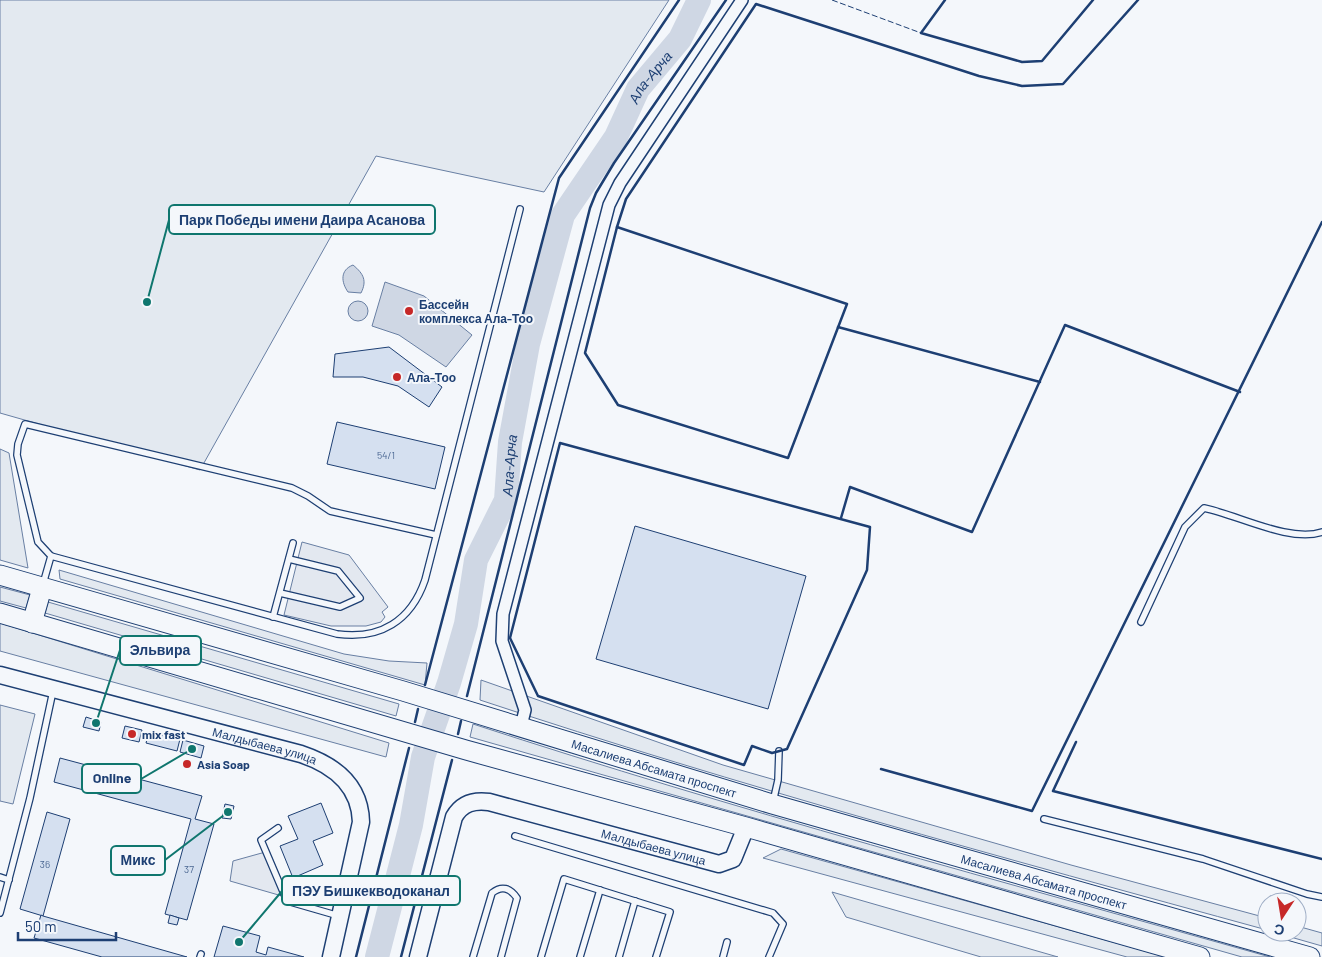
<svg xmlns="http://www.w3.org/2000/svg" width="1322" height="957" font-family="Barlow,sans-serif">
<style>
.green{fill:#e3e9f0;stroke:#687fa3}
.parking{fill:#e3e8f0;stroke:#687fa3}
.water{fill:#cfd7e4;stroke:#687fa3}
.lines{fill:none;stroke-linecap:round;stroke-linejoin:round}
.river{stroke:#cfd7e4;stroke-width:24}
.building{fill:#d5e0f0;stroke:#1d3f73}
.lane-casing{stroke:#1d3f73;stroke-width:8}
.street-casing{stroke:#1d3f73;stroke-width:14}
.secondary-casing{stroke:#1d3f73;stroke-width:19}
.primary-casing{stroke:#1d3f73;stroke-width:21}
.lane{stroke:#f4f7fb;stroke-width:5.5}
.street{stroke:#f4f7fb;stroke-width:11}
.secondary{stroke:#f4f7fb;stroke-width:16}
.primary{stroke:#f4f7fb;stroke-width:19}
.fence{stroke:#1d3f73;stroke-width:1;stroke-dasharray:6 2.5;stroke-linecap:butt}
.wall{stroke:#1d3f73;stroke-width:2.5}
.poi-dot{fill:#c62828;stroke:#f4f7fb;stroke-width:2}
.labels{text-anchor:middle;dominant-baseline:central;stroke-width:4;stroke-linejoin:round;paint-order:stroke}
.number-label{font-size:10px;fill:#4b6792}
.poi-label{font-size:12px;font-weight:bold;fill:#1d3f73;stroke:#f4f7fb;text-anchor:start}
.street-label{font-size:12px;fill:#1d3f73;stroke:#f4f7fb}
.water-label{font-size:14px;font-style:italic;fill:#1d3f73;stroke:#f4f7fb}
.leader{fill:none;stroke:#0f766e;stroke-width:2}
.callout-dot{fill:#0f766e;stroke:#f4f7fb;stroke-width:2}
.callout{fill:#f4f7fb;stroke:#0f766e;stroke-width:2}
.callout-label{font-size:14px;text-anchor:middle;font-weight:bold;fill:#1d3f73}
</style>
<rect width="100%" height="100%" fill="#f4f7fb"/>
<g class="green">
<polygon points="0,0 669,0 544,192 376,156 200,470 0,413"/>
<polygon points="0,449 9,453 28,568 0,560"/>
<polygon points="59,570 344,654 389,661 427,663 425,685 60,579"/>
<polygon points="0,587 30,595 26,608 0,601"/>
<polygon points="48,602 399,704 396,716 45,613"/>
<polygon points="0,623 389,743 386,757 0,651"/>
<path d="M481 680 723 765 1071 865 1267 918V930C1004 858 739 786 480 700Z"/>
<polygon points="0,705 35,714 13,804 0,801"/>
<path d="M473 724C736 810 1004 882 1270 957H1242L470 737Z"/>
<polygon points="781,849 1166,957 1127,957 763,858"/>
<polygon points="832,892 1058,957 981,957 846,917"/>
<polygon points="1297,926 1322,933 1322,946 1273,932 1297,932"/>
</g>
<g class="parking">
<polygon points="302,542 349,555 388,607 382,612 385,617 381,622 366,626 331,626 284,615"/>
<polygon points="269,851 289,898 230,881 233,861"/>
</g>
<g class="water">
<path d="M353 265C364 274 367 281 361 293L348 292C341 282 340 270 353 265Z"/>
<polygon points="385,282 424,296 472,335 446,367 399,335 372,326"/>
<circle cx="358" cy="311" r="10"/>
</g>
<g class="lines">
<path class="river" id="s1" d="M377 957 411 825 423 757 449 683 466 624 476 560 506 500 510 442 528 344 563 215 616 137 638 89 680 39 699 0"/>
</g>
<g class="building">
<polygon points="389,347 442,387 429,407 398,386 363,377 333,377 335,354"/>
<polygon points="337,422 445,447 435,489 327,464"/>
<polygon points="635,526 806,576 768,709 596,659"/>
<polygon points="86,717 101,722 99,731 83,727"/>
<polygon points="125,726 142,730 139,742 122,738"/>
<polygon points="149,732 180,739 177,751 146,743"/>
<polygon points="183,740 204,746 201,758 180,752"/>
<polygon points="60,758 202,796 195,819 214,824 187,920 165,914 191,819 54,782"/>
<polygon points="321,803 333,833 313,841 323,865 293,878 280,846 298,839 288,816"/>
<polygon points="225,804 234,806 231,819 222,818"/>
<polygon points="47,812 70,819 43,916 20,909"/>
<polygon points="41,915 43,916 187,957 102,957 34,938"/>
<polygon points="170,915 179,918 177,925 168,923"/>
<polygon points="223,926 260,936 256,952 266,955 268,947 304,957 214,957"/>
</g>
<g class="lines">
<defs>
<g id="lane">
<path d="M51 556 337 634C380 640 411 621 425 580L520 209"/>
<polyline points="43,584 51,556 38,542 17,455 18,444 25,424 292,488 308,496 330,511 436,535"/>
<polyline points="280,593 340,607 360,598 338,571 289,559"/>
<polyline points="273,617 293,543"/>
<path d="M1141 622 1185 527 1204 508C1238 515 1290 543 1322 532"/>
<polyline points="773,802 778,780 779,751"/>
<polyline points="1044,819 1203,859 1307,894 1322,897"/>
<polyline points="278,828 261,840 287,901 339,916"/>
<polyline points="515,836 773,913 783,924 769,957"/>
<polyline points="0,877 9,880"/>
<polyline points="0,913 30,798 53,691"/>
<polyline points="200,957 201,954"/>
<path d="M473 957 492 893C502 885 510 888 517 898L501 957"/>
<polyline points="541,957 564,879 670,912 656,957"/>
<polyline points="580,957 600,890"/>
<polyline points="619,957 635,901"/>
<polyline points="723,957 727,942"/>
</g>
<polyline id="street" points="521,726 525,710 502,641 503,614 609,205 620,183 742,0"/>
<g id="secondary">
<path id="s2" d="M0 675 301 754C334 765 360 785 361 822L331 957"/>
<path id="s3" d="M418 957 454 817C462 803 474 800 489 802L719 864 733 859 746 827"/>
</g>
<g id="primary">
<path id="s4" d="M0 575 403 691 772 804 1310 957"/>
<polyline points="0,613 466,750 746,827 1200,957"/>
<polyline points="32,623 42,588"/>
</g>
</defs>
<use href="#lane" class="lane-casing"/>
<use href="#street" class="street-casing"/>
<use href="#secondary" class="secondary-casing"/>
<use href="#primary" class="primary-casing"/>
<use href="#lane" class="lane"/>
<use href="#street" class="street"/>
<use href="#secondary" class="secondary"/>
<use href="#primary" class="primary"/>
<polyline class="fence" points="832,0 921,33 945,0"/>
<g class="wall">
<polyline points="945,0 921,33 1022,62 1042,61 1093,0"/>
<polygon points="617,227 847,304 788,458 618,405 585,353"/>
<polyline points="617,227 626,199 756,4 979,76 1022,86 1063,84 1138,0"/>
<polyline points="838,327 1040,382"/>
<polygon points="560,443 870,527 867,570 787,749 772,753 752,746 744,765 538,696 510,638"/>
<polyline points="841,518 850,487 972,532 1065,325 1240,392"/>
<polyline points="425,685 559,178 679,0"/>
<polyline points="467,696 590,208 596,193 614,163 726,0"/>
<polyline points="415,722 418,709"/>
<polyline points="458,734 461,721"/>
<polyline points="1076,742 1053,791 1322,859"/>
<polyline points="881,769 1032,811 1322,222"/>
<polyline points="356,957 409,748"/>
<polyline points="401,957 452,760"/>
</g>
</g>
<g class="poi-dot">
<circle cx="409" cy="311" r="5"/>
<circle cx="397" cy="377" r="5"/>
<circle cx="132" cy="734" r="5"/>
<circle cx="187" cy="764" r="5"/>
</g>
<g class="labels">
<g class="number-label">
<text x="386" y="455">54/1</text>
<text x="45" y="864">36</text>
<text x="189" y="869">37</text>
</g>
<g class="poi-label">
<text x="419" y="304">Бассейн<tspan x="419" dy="14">комплекса Ала-Тоо</tspan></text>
<text x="407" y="377">Ала-Тоо</text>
<text x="142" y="734">mix fast</text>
<text x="197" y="764">Asia Soap</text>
</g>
<g class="street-label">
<text stroke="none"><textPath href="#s2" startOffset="274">Малдыбаева улица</textPath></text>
<text stroke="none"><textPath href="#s4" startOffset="682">Масалиева Абсамата проспект</textPath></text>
<text stroke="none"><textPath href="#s3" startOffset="356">Малдыбаева улица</textPath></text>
<text stroke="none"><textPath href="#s4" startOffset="1088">Масалиева Абсамата проспект</textPath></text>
</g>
<g class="water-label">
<text stroke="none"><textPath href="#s1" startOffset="932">Ала-Арча</textPath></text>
<text stroke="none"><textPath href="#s1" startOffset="512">Ала-Арча</textPath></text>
</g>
</g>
<path class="leader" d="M147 302L169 220M96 723L120 650M192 749L141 779M228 812L165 860M239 942L282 891"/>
<g class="callout-dot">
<circle cx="147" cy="302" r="5"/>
<circle cx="96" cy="723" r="5"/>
<circle cx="192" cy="749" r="5"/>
<circle cx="228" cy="812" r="5"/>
<circle cx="239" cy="942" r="5"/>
</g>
<g class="callout">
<rect x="169" y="205" width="266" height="29" rx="5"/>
<rect x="120" y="636" width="81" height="29" rx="5"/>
<rect x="82" y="764" width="59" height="29" rx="5"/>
<rect x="111" y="846" width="54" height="29" rx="5"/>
<rect x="282" y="876" width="178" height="29" rx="5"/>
</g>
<g class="callout-label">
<text x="302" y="225">Парк Победы имени Даира Асанова</text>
<text x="160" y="655">Эльвира</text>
<text x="112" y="783">Online</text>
<text x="138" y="865">Микс</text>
<text x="371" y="896">ПЭУ Бишкекводоканал</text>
</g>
<g transform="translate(1282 917) rotate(192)"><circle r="24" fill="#f4f7fb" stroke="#9eadc5"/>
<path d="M0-4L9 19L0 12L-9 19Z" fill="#c62828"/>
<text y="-8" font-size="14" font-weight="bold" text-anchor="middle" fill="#1d3f73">С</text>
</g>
<path d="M18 932v8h98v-8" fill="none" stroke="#1d3f73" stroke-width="2.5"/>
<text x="25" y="932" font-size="15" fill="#1d3f73" stroke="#f4f7fb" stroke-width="4" paint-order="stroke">50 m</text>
</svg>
